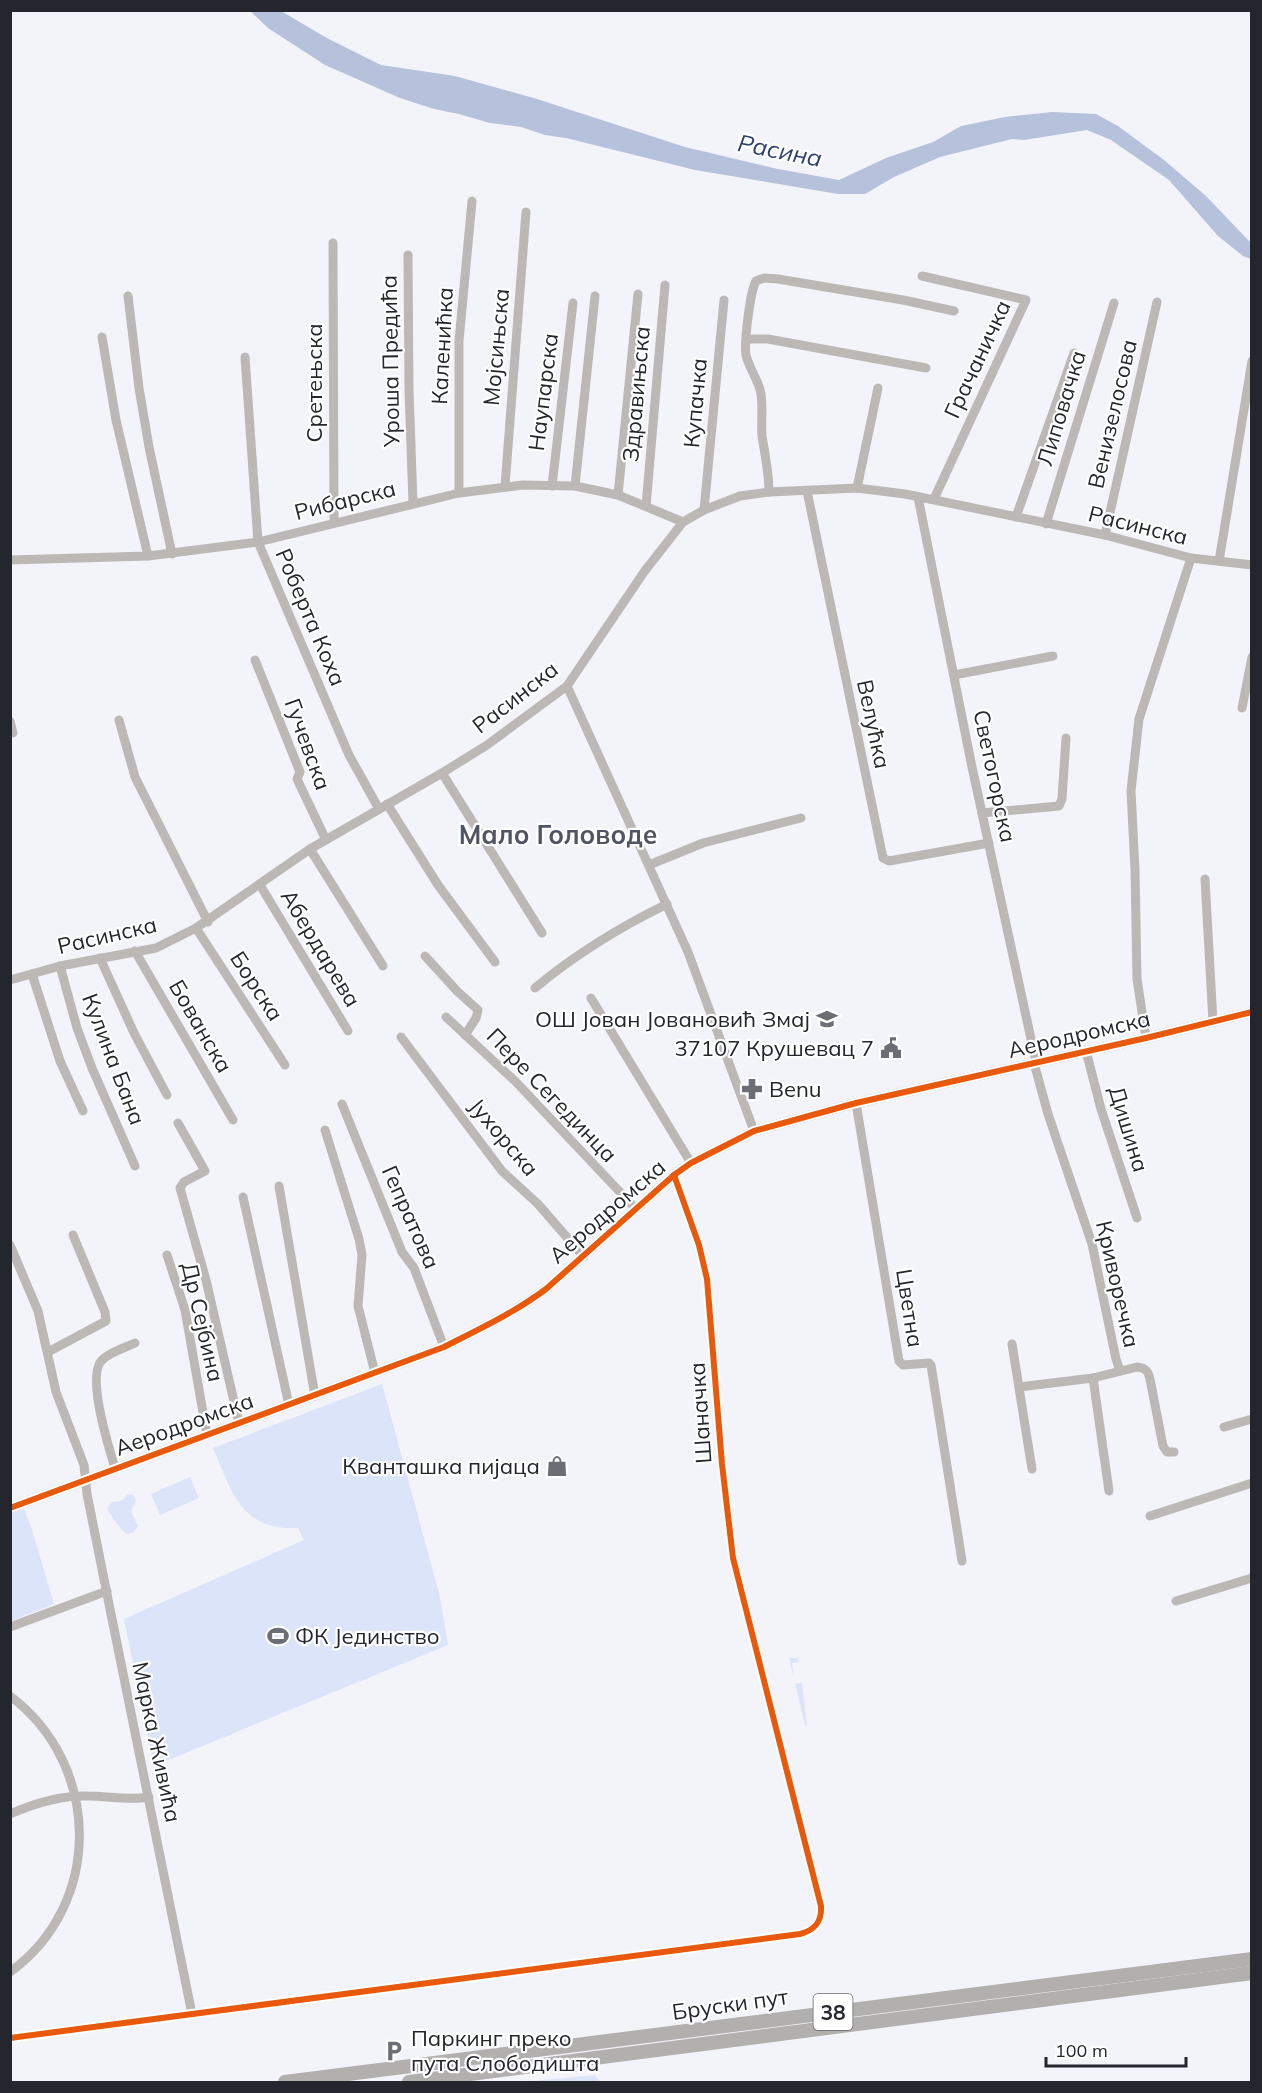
<svg xmlns="http://www.w3.org/2000/svg" width="1262" height="2093" font-family="Mulish,sans-serif">
<style>
.green{fill:#dbe4f8}
.water{fill:#b6c2db}
.lines{fill:none;stroke-linecap:round;stroke-linejoin:round}
.minor{stroke:#bbb8b6;stroke-width:9}
.tertiary{stroke:#bbb8b6;stroke-width:10}
.primary{stroke:#b2b0af;stroke-width:14}
.cycleway-casing{stroke:#fff;stroke-width:10}
.cycleway{stroke:#e8590c;stroke-width:6}
.labels{text-anchor:middle;dominant-baseline:central;stroke-width:4.5;stroke-linejoin:round;paint-order:stroke}
.shield{fill:#fff;stroke:#65676b;stroke-width:1.5}
.shield-label{font-size:21px;font-weight:bold;fill:#23262c}
.street-label{font-size:22px;fill:#23262c;stroke:#fff}
.poi-label{font-size:22px;fill:#23262c;stroke:#fff;text-anchor:end}
.water-label{font-size:24px;font-style:italic;fill:#2f416f;stroke:#fff}
.quarter-label{font-size:26px;font-weight:bold;fill:#4f5562;stroke:#fff}
</style>
<rect width="100%" height="100%" fill="#f2f4fa"/>
<g class="green">
<path d="M382 1384 440 1597 448 1645 154 1766 124 1619 304 1540 298 1528C241 1531 232 1492 213 1448Z"/>
<polygon points="190,1477 199,1498 160,1515 151,1494"/>
<path d="M132 1494 136 1500 131 1512 138 1526 133 1533 127 1534C122 1532 109 1513 107 1508L112 1502 122 1501 127 1495Z"/>
<polygon points="20,1498 32,1530 54,1604 11,1621 11,1503"/>
<polygon points="789,1658 797,1658 799,1662 792,1663 795,1684 802,1683 807,1726 805,1725"/>
<polygon points="595,2075 600,2082 523,2082"/>
</g>
<polygon class="water" points="250,11 281,11 325,37 381,65 455,76 537,99 685,147 778,169 839,180 886,158 933,142 961,126 1005,117 1052,112 1096,114 1118,126 1164,160 1206,196 1248,240 1251,242 1251,259 1243,256 1218,236 1169,180 1111,140 1087,130 1024,140 1012,139 940,157 894,177 865,194 838,194 695,170 566,138 545,135 521,127 490,123 459,114 434,109 400,98 325,65 268,28"/>
<g class="lines">
<g class="minor">
<polyline points="333,243 334,522"/>
<polyline points="408,255 409,390 413,503"/>
<polyline points="922,276 1026,300 934,499"/>
<polyline points="128,296 139,388 149,447 172,554"/>
<polyline points="102,337 116,420 148,556"/>
<polyline points="747,339 768,339 926,368"/>
<polyline points="245,357 258,542 349,755 379,809"/>
<polyline points="505,486 526,212"/>
<polyline points="552,486 573,303"/>
<polyline points="575,486 595,296"/>
<polyline points="857,488 878,388"/>
<polyline points="807,491 883,858 889,861 989,843"/>
<path d="M769 492C769 473 765 455 762 436 761 422 763 408 761 394 759 380 749 369 746 355 744 342 750 292 756 281L764 278 778 279 903 300 954 311"/>
<polyline points="459,493 459,341 472,201"/>
<polyline points="618,495 638,294"/>
<polyline points="918,497 972,767 1036,1062"/>
<polyline points="646,506 665,285"/>
<polyline points="704,510 724,300"/>
<polyline points="1016,517 1074,353"/>
<polyline points="1046,524 1114,303"/>
<polyline points="1105,535 1157,302"/>
<polyline points="10,560 148,556 258,542 459,493 523,485 575,486 618,495 683,522"/>
<polyline points="1219,561 1252,361"/>
<polyline points="255,660 300,772 297,779 326,840"/>
<polyline points="954,675 1053,656"/>
<polyline points="567,686 688,952 754,1131"/>
<polyline points="1242,708 1252,657"/>
<polyline points="119,720 135,777 208,922"/>
<polyline points="10,721 13,733"/>
<polyline points="442,773 542,933"/>
<polyline points="387,804 438,885 495,962"/>
<polyline points="982,813 1059,806 1062,799 1066,738"/>
<polyline points="310,849 383,966"/>
<polyline points="649,865 703,843 801,818"/>
<polyline points="1205,879 1213,1022"/>
<polyline points="260,885 348,1031"/>
<polyline points="196,928 285,1065"/>
<polyline points="135,951 233,1120"/>
<polyline points="425,956 457,991 478,1010 476,1018 465,1035"/>
<polyline points="100,958 134,1033 167,1095"/>
<polyline points="60,966 77,1028 92,1068 135,1166"/>
<polyline points="32,974 60,1061 83,1111"/>
<polyline points="10,980 60,966 156,948 196,928 310,849 442,773 487,745 567,686 644,572 683,522 704,510 740,496 769,492 857,488 905,494 1105,535 1191,558 1252,565"/>
<path d="M535 988C577 953 618 928 667 904"/>
<polyline points="591,998 691,1163"/>
<polyline points="446,1017 516,1082 635,1208"/>
<polyline points="401,1037 502,1171 538,1204 584,1257"/>
<polyline points="1146,1038 1137,979 1135,870 1131,791 1139,719 1191,558"/>
<polyline points="1086,1051 1101,1109 1137,1218"/>
<polyline points="1034,1063 1048,1114 1092,1244 1116,1359 1120,1371"/>
<polyline points="856,1103 899,1361 903,1365 929,1363 931,1365 962,1561"/>
<polyline points="342,1104 402,1252 414,1268 444,1347"/>
<polyline points="178,1123 205,1171 184,1182 180,1188 206,1280 239,1423"/>
<polyline points="325,1130 359,1239 362,1255 358,1306 375,1373"/>
<polyline points="279,1186 315,1396"/>
<polyline points="243,1197 289,1405"/>
<polyline points="10,1245 38,1311 56,1392 84,1465 87,1494 110,1609 192,2014"/>
<polyline points="167,1255 185,1310 207,1435"/>
<polyline points="1012,1344 1032,1469"/>
<polyline points="48,1352 106,1321 105,1312 73,1235"/>
<polyline points="1093,1378 1109,1491"/>
<path d="M1019 1387 1093 1378 1137 1367C1146 1368 1148 1371 1150 1379L1163 1446 1167 1452H1174"/>
<polyline points="1224,1427 1252,1419"/>
<path d="M115 1468C109 1448 86 1376 102 1360 110 1352 124 1348 135 1343"/>
<polyline points="1150,1516 1252,1483"/>
<polyline points="1176,1601 1252,1578"/>
<polyline points="10,1627 107,1591"/>
<path d="M10 1696C101 1764 104 1904 10 1972"/>
<path d="M10 1814C35 1803 61 1795 88 1796 109 1796 127 1801 149 1797"/>
<path d="M10 2038 800 1934C815 1930 822 1922 821 1906L733 1558 722 1464 707 1279 699 1245 674 1175"/>
</g>
<path class="tertiary" d="M10 1508 444 1347C479 1329 514 1313 546 1289L674 1175 691 1163 754 1131 856 1103 1146 1038 1252 1012"/>
<g class="primary">
<polyline points="285,2082 1252,1959"/>
<polyline points="409,2082 1252,1973"/>
</g>
<defs>
<g id="cycleway">
<path d="M10 1508 444 1347C479 1329 514 1313 546 1289L674 1175 691 1163 754 1131 856 1103 1146 1038 1252 1012"/>
<path d="M10 2038 800 1934C815 1930 822 1922 821 1906L733 1558 722 1464 707 1279 699 1245 674 1175"/>
</g>
</defs>
<use href="#cycleway" class="cycleway-casing"/>
<use href="#cycleway" class="cycleway"/>
</g>
<defs>
<symbol id="school-bare" viewBox="-9 -9 18 18"><path d="M0-5L7-2L0 1L-7-2ZM-4 1L0 2.5L4 1V4Q0 6-4 4Z" fill="#6b6e74" stroke="#fff" stroke-width="2.5" paint-order="stroke"/></symbol>
<symbol id="civic-bare" viewBox="-9 -9 18 18"><path d="M-.6-6.5H3V-4.5H.6V-3L4-1V1h2V6H-6V1h2V-1L-.6-3ZM-1.2 2.5V6h2.4V2.5Z" fill="#6b6e74" stroke="#fff" stroke-width="2.5" paint-order="stroke"/></symbol>
<symbol id="pharmacy-bare" viewBox="-9 -9 18 18"><path d="M-2-6h4v4h4v4h-4v4h-4v-4h-4v-4h4Z" fill="#6b6e74" stroke="#fff" stroke-width="2.5" paint-order="stroke"/></symbol>
<symbol id="shop-bare" viewBox="-9 -9 18 18"><path d="M-5-2.5h2.3a2.7 3.5 0 0 1 5.4 0H5L5.5 6h-11ZM-1.5-2.5h3a1.5 2.3 0 0 0-3 0Z" fill="#6b6e74" stroke="#fff" stroke-width="2.5" paint-order="stroke"/></symbol>
<symbol id="stadium-bare" viewBox="-9 -9 18 18"><path d="M0-5a6.5 5 0 1 0 0 10a6.5 5 0 1 0 0-10ZM-3.5-1.8h7v3.6h-7Z" fill="#6b6e74" stroke="#fff" stroke-width="2.5" paint-order="stroke"/></symbol>
<symbol id="parking-bare" viewBox="-9 -9 18 18"><path d="M-3.5-5.5H1a3.5 3.5 0 0 1 0 7H-1V5.5H-3.5ZM-1-3.4V-.6H.8a1.4 1.4 0 0 0 0-2.8Z" fill="#6b6e74" stroke="#fff" stroke-width="2.5" paint-order="stroke"/></symbol>
</defs>
<g fill-rule="evenodd">
<use href="#school-bare" x="812" y="1004" width="30" height="30"/>
<use href="#civic-bare" x="876" y="1033" width="30" height="30"/>
<use href="#pharmacy-bare" x="737" y="1074" width="30" height="30"/>
<use href="#shop-bare" x="542" y="1451" width="30" height="30"/>
<use href="#stadium-bare" x="263" y="1621" width="30" height="30"/>
<use href="#parking-bare" x="379" y="2036" width="30" height="30"/>
</g>
<g class="labels">
<rect class="shield" x="813.5" y="1994" width="39" height="36" rx="4.5"/>
<g class="shield-label">
<text x="833" y="2012">38</text>
</g>
<g class="street-label">
<text transform="translate(442 346) rotate(-87)">Каленићка</text>
<text transform="translate(496 347) rotate(-85)">Мојсињска</text>
<text transform="translate(977 359) rotate(-65)">Грачаничка</text>
<text transform="translate(390 361) rotate(-91)">Уроша Предића</text>
<text transform="translate(314 383) rotate(-90)">Сретењска</text>
<text transform="translate(543 392) rotate(-83)">Наупарска</text>
<text transform="translate(636 394) rotate(-85)">Здравињска</text>
<text transform="translate(695 403) rotate(-85)">Купачка</text>
<text transform="translate(1061 408) rotate(-73)">Липовачка</text>
<text transform="translate(1112 414) rotate(-77)">Венизелосова</text>
<text transform="translate(345 500) rotate(-14)">Рибарска</text>
<text transform="translate(1138 525) rotate(14)">Расинска</text>
<text transform="translate(311 617) rotate(67)">Роберта Коха</text>
<text transform="translate(515 697) rotate(-38)">Расинска</text>
<text transform="translate(874 724) rotate(78)">Велућка</text>
<text transform="translate(308 744) rotate(70)">Гучевска</text>
<text transform="translate(995 776) rotate(78)">Светогорска</text>
<text transform="translate(107 935) rotate(-13)">Расинска</text>
<text transform="translate(321 948) rotate(59)">Абердарева</text>
<text transform="translate(257 986) rotate(57)">Борска</text>
<text transform="translate(201 1026) rotate(60)">Бованска</text>
<text transform="translate(1079 1034) rotate(-13)">Аеродромска</text>
<text transform="translate(114 1059) rotate(69)">Кулина Бана</text>
<text transform="translate(552 1095) rotate(46)">Пере Сегединца</text>
<text transform="translate(1129 1129) rotate(73)">Дишина</text>
<text transform="translate(504 1137) rotate(50)">Јухорска</text>
<text transform="translate(607 1211) rotate(-41)">Аеродромска</text>
<text transform="translate(411 1217) rotate(66)">Гепратова</text>
<text transform="translate(1118 1284) rotate(77)">Криворечка</text>
<text transform="translate(910 1308) rotate(81)">Цветна</text>
<text transform="translate(203 1322) rotate(77)">Др Сејбина</text>
<text transform="translate(700 1413) rotate(-94)">Шаначка</text>
<text transform="translate(184 1424) rotate(-20)">Аеродромска</text>
<text transform="translate(157 1742) rotate(78)">Марка Живића</text>
<text transform="translate(730 2004) rotate(-8)">Бруски пут</text>
</g>
<g class="poi-label">
<text x="810" y="1019">ОШ Јован Јовановић Змај</text>
<text x="874" y="1048">37107 Крушевац 7</text>
<text x="769" y="1089" text-anchor="start">Benu</text>
<text x="540" y="1466">Кванташка пијаца</text>
<text x="295" y="1636" text-anchor="start">ФК Јединство</text>
<text x="411" y="2038" text-anchor="start">Паркинг преко<tspan x="411" dy="25">пута Слободишта</tspan></text>
</g>
<g class="water-label">
<text transform="translate(780 150) rotate(11)">Расина</text>
</g>
<g class="quarter-label">
<text x="558" y="834">Мало Головоде</text>
</g>
</g>
<rect width="1262" height="2093" fill="none" stroke="#23262c" stroke-width="24"/>
<path d="M1046 2057v9h140v-9" fill="none" stroke="#23262c" stroke-width="3"/>
<text x="1055" y="2057" font-size="18" fill="#23262c" stroke="#ffffff" stroke-width="4.5" paint-order="stroke">100 m</text>
</svg>
